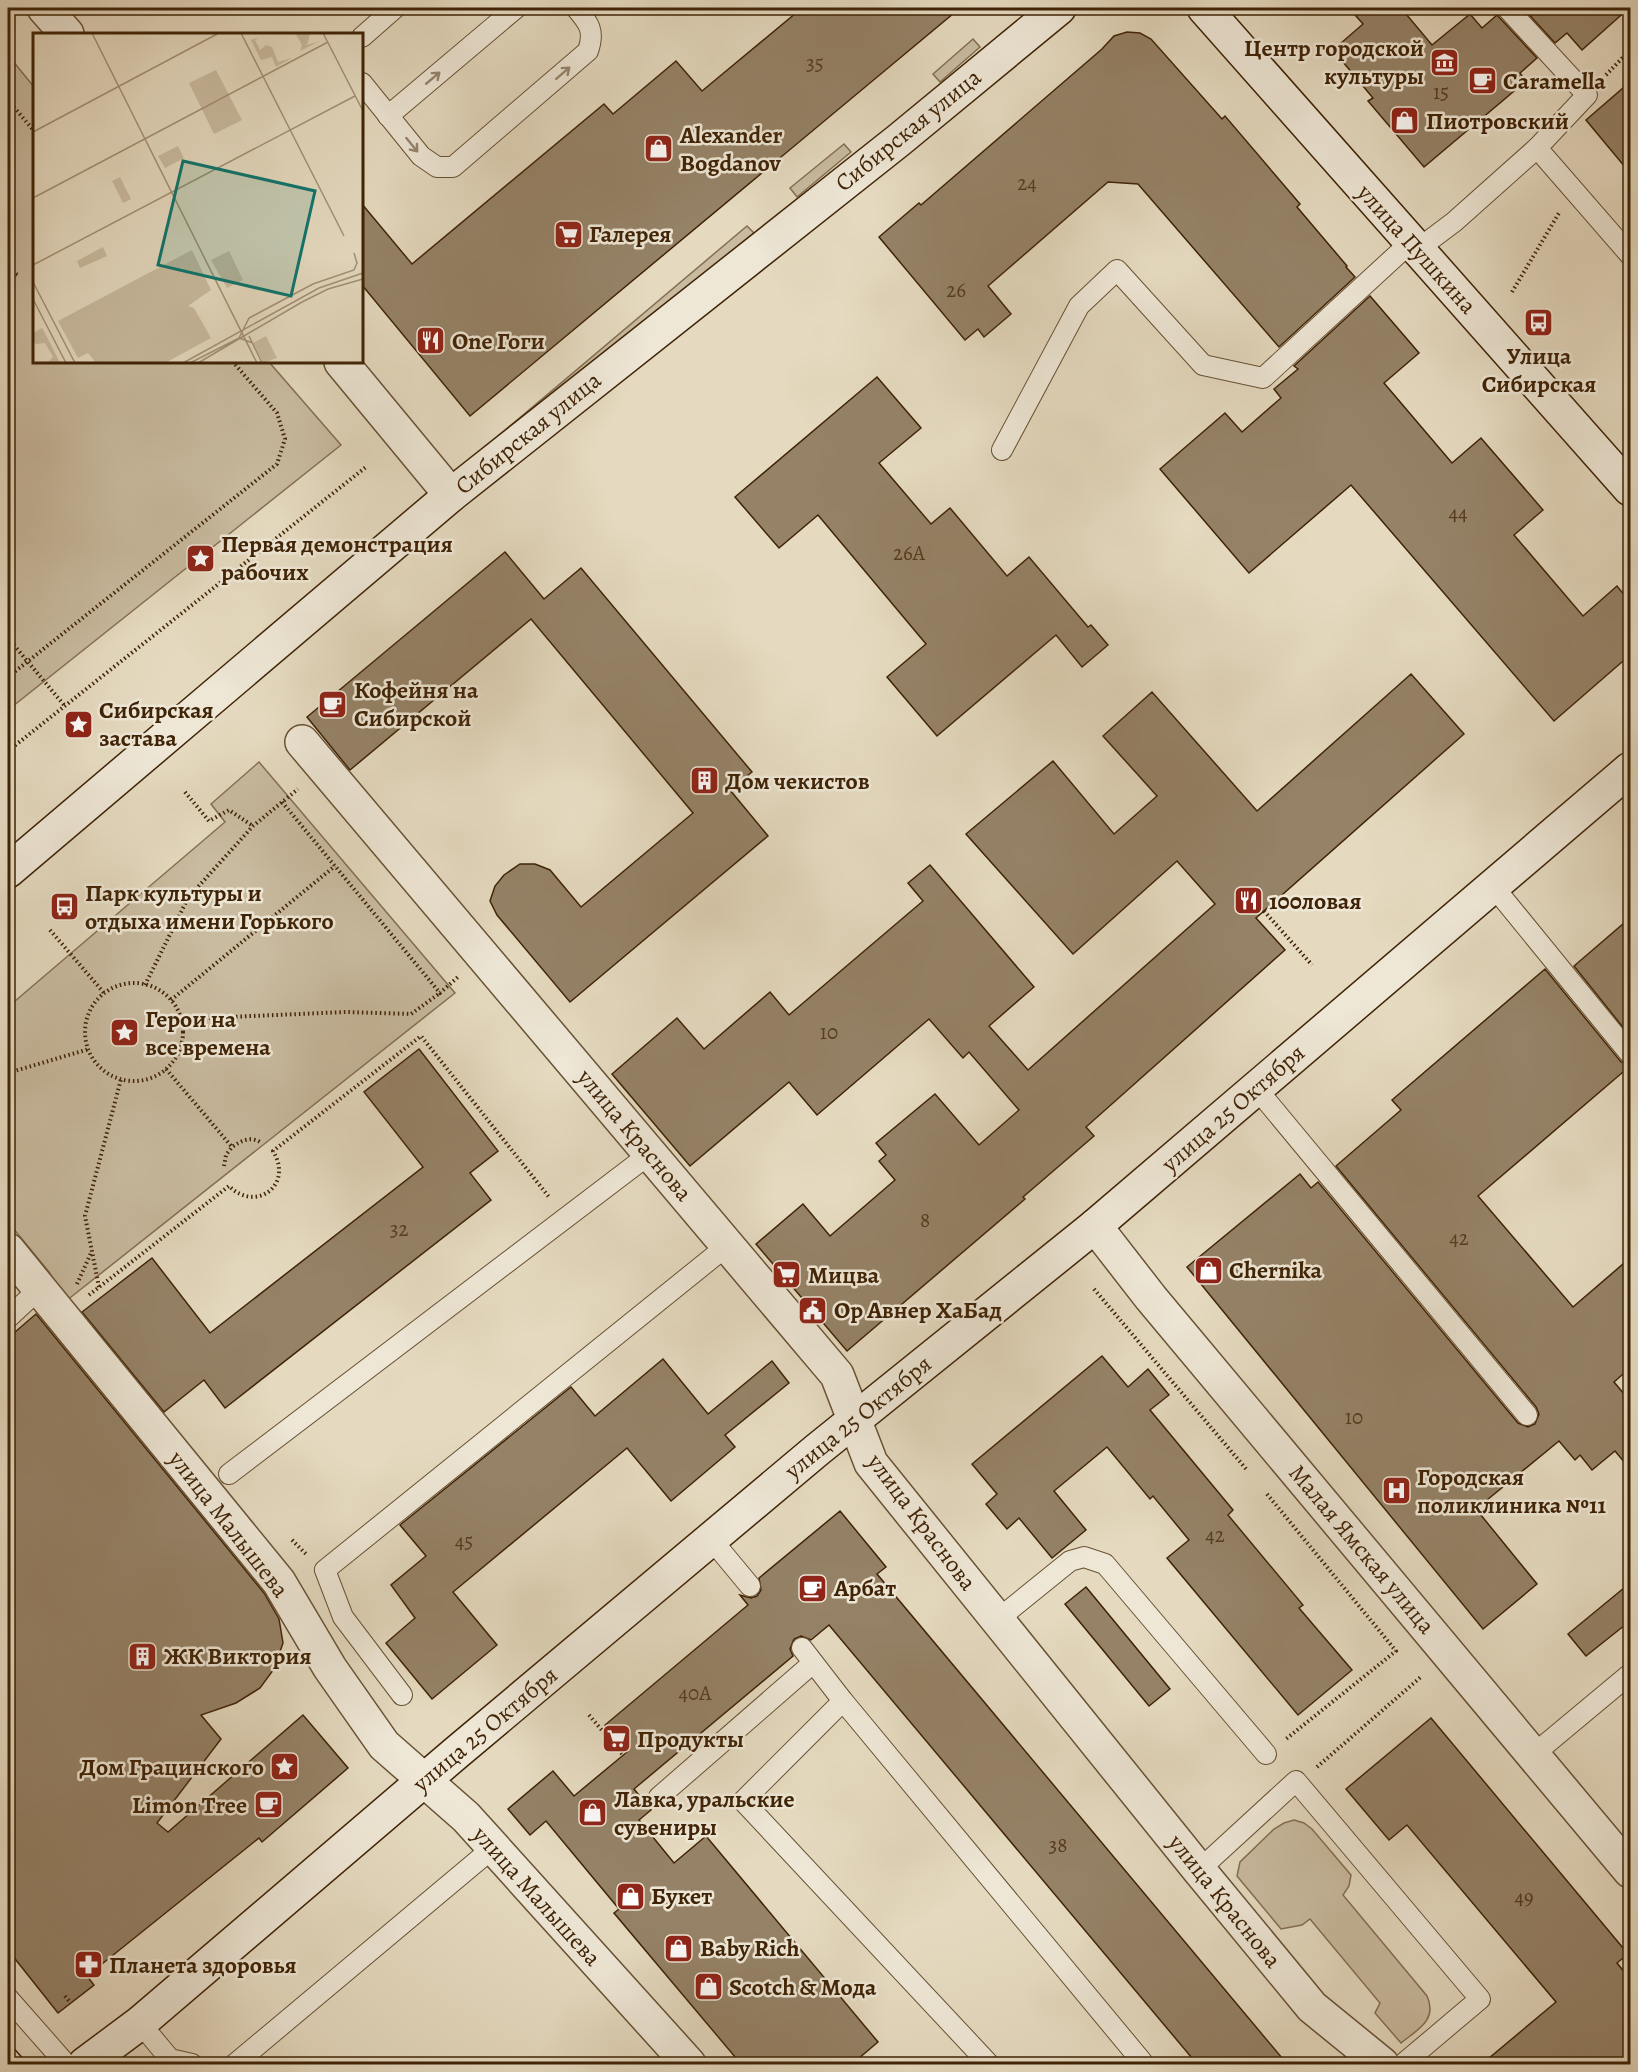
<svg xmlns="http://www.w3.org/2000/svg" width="1638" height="2072" font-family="Alegreya,serif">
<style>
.green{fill:#c9bba0;stroke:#846f53;stroke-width:1.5}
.building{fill:#958267;stroke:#3f2306;stroke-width:1.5}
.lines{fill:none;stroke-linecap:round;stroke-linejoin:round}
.lane-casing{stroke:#685134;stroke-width:22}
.street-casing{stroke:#685134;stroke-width:36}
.secondary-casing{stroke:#3f2306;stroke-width:36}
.path{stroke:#3f2306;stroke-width:4;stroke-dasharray:1.5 3;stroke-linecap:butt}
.lane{stroke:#eee7d6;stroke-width:20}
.street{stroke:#eee7d6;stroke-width:33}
.secondary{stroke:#eee7d6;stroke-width:33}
.tram{stroke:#3f2306;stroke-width:1.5}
.oneway{stroke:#96856e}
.labels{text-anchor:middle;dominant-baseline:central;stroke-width:5;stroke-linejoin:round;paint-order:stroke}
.number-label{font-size:21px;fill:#543b1e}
.poi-label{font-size:24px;font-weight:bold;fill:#3f2306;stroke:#eee7d6;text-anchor:start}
.street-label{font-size:24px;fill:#3f2306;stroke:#eee7d6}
.inset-road{fill:none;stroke:#a39176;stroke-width:1.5}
.view{fill:#0f766e;fill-opacity:0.15;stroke:#0f766e;stroke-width:3}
.inset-edge{fill:none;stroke:#3f2306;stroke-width:3}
</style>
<rect width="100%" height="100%" fill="#e5dac0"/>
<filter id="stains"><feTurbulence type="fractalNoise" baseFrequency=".00333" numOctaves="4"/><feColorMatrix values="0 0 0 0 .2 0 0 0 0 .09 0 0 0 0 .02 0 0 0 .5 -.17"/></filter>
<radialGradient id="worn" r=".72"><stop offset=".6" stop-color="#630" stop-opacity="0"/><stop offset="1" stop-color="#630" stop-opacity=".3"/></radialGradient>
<g class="green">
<polygon points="973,39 980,47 940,82 933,74"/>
<polygon points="8,55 34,87 34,362 269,362 341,445 8,710"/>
<polygon points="844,144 851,152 797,197 790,188"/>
<polygon points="747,226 754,233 504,444 497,437"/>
<polygon points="259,762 455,993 66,1301 49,1272 8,1222 8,1007 225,822 211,804"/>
<path d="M1294 1820 1304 1823 1312 1829 1351 1875 1349 1886 1343 1895 1427 1996C1438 2020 1417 2030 1401 2043L1375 2013 1380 2003 1310 1919 1302 1925 1281 1929 1237 1876 1240 1862 1274 1829 1284 1823Z"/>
</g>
<g class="building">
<polygon points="802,8 960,8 470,416 362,285 362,204 412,264 604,104 613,114 676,61 702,91"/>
<polygon points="1349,8 1401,8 1432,45 1470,14 1482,28 1497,15 1537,58 1520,73 1526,81 1424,167 1368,101 1373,98 1333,50 1363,24"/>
<polygon points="1523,8 1629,8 1582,50 1567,33 1555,43"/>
<polygon points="1127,32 1140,33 1151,39 1222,119 1225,116 1300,204 1297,207 1347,266 1346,267 1355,277 1279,347 1138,184 1108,182 988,286 1011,314 984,337 978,329 965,340 879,237 919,203 921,205 1102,49 1114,36"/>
<polygon points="1630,82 1630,173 1586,120"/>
<polygon points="1370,296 1419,353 1384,383 1452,463 1481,438 1543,510 1514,535 1583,616 1617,586 1630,602 1630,655 1554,721 1351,485 1249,573 1160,469 1225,413 1242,432 1281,398 1274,389 1298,369 1294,366"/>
<polygon points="877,377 921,428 879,463 931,524 950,508 1007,576 1029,557 1088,627 1091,625 1108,645 1082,667 1056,635 937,736 887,677 926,644 818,515 779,548 735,497"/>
<polygon points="505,552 544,599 581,568 752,772 730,790 768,836 570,1002 497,915 490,901 495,886 504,875 520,864 535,864 550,870 581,907 693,813 531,619 350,770 307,717"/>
<polygon points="1411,674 1464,734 1256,918 1285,950 1086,1127 1094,1136 1023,1197 1025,1199 847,1351 756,1244 803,1204 830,1236 895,1180 879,1161 886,1155 876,1143 935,1094 979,1145 1019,1110 969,1052 963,1058 929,1019 817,1115 789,1082 690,1166 612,1074 677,1018 704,1049 770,992 789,1015 923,901 908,883 930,865 1034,987 989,1026 1028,1070 1215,904 1177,861 1073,954 966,834 1053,761 1114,834 1157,796 1103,736 1152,692 1257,811"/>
<polygon points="1630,918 1630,1036 1574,966"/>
<polygon points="1545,969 1621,1062 1630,1066 1478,1196 1573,1307 1630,1258 1630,1368 1614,1382 1630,1401 1630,1469 1615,1451 1592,1470 1580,1455 1575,1460 1559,1441 1476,1509 1537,1584 1483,1629 1187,1267 1300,1174 1311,1188 1318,1182 1518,1423 1528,1427 1535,1424 1539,1414 1536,1407 1336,1166 1401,1110 1392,1100"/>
<polygon points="419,1049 498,1151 470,1173 491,1200 225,1408 204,1380 164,1412 82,1312 152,1258 210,1333 423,1167 364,1092"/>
<polygon points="36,1314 264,1593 279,1619 283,1643 274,1669 260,1688 236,1703 201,1715 221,1739 157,1823 168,1832 303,1715 348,1768 262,1842 259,1838 87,1976 94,1985 58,2013 8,1950 8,1338"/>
<polygon points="1102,1356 1128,1387 1148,1369 1169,1395 1150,1410 1233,1510 1228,1515 1303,1605 1299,1608 1352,1670 1298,1715 1167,1558 1189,1540 1153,1496 1150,1499 1107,1447 1054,1491 1086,1530 1052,1558 1019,1518 1007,1529 986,1504 997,1494 972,1464"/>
<polygon points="663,1359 708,1414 772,1361 789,1383 725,1435 735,1447 671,1501 627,1448 453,1592 497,1645 432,1699 386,1643 415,1618 391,1585 426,1556 400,1525 571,1387 595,1416"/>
<polygon points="840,1511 886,1567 877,1574 1287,2064 1197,2064 829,1625 811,1640 801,1636 794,1639 790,1649 793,1656 634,1789 651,1810 639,1820 674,1863 706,1836 878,2042 852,2064 741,2064 614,1913 619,1909 546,1821 530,1835 508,1809 553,1771 574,1796 627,1752 605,1725 748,1605 740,1595 751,1598 757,1596 761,1590 759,1578"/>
<polygon points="1630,1583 1630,1621 1586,1656 1568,1634"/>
<polygon points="1086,1587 1170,1689 1149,1706 1065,1604"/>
<polygon points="1431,1718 1628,1954 1617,1963 1630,1979 1630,2051 1614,2064 1482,2064 1556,2002 1407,1825 1389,1840 1346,1789"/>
</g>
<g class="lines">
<defs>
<g id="lane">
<polyline points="1507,8 1587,95 1537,148"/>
<polyline points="362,37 395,8"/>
<path d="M362 83 421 156 437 167H453L588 51C595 31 589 23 576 8"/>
<polyline points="388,116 516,8"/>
<polyline points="1418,249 1454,222 1537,148 1630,255"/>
<polyline points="1002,450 1079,306 1117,270 1203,365 1263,378 1411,242"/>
<polyline points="1493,886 1630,1054"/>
<polyline points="1256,1088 1527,1415"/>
<polyline points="8,1318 38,1290"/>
<polyline points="229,1474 651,1153"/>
<polyline points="711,1539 750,1586"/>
<polyline points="997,1620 1070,1561 1084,1557 1105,1564 1266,1754"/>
<polyline points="802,1648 843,1701 1144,2064"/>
<polyline points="402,1695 343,1617 325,1570 728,1245"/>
<polyline points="843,1701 743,1801 989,2064"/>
<polyline points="1534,1754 1630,1674"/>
<polyline points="659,1797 813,1663"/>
<polyline points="1199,1870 1296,1781 1480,1999 1403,2064"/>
<polyline points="8,1998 66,2064"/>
<polyline points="140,2023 170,2059 192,2064"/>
<polyline points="235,2064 494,1847"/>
</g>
<g id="street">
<polyline points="44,8 67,34"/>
<polyline points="341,362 451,495"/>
<polyline points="302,742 837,1375 871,1463 1199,1870 1312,2007 1382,2064"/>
<polyline points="1095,1226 1151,1298 1630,1871"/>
<polyline points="8,1250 279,1582 330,1668 384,1745 466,1817 689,2064"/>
</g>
<g id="secondary">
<polyline points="1204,8 1630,489"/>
<polyline points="8,871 451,495 899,140 1059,8"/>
<polyline points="85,2064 140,2023 456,1753 817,1450 1095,1226 1630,769"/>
</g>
</defs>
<use href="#lane" class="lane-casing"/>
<use href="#street" class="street-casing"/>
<use href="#secondary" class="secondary-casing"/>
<g class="path">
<polyline points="1606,75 1630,50"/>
<polyline points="8,100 34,131"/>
<polyline points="8,270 20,276"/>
<polyline points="1512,292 1559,213"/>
<polyline points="8,638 64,705"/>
<polyline points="8,677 277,464 285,439 277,413 233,362"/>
<polyline points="8,751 366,467"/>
<polyline points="185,792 209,821 229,810 253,826"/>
<polyline points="282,802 440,993 459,976"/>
<polyline points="1264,911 1312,965"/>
<polyline points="50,930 104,993"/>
<circle cx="134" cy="1032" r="49"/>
<polyline points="145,985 188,898 253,826 298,789"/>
<polyline points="171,1000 335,866"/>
<polyline points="182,1019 346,1012 411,1014 440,993"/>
<path d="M166 1069 232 1147C241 1141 250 1136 260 1142"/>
<polyline points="8,1073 89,1049"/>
<polyline points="224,1166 226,1155 232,1147"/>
<polyline points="77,1284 91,1253"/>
<polyline points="99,1287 85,1216 121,1079"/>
<polyline points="1094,1289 1247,1470"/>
<path d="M89 1295 229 1186C256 1213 294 1185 273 1151L421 1036 549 1197"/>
<polyline points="1267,1494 1396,1651 1286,1739"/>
<polyline points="292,1540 306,1554"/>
<polyline points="589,1715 623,1755"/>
<polyline points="1317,1767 1422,1676"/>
<polyline points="65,1996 70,2002"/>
</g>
<use href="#lane" class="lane"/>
<use href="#street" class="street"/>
<use href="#secondary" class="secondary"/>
<polyline class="tram" points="8,2042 28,2064"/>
</g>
<defs><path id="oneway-shaft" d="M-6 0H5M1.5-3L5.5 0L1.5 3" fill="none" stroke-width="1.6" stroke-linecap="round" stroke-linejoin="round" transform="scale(1.5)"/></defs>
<g class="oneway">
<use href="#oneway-shaft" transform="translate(563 73) rotate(-41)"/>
<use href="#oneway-shaft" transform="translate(433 78) rotate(-40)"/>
<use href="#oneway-shaft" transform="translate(412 145) rotate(51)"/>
</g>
<defs>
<symbol id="museum-square" viewBox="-11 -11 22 22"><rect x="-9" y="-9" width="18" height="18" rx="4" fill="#8f2418" stroke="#eee7d6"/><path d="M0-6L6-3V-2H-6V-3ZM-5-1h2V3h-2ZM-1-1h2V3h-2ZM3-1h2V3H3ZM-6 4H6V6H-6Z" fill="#fff"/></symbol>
<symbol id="cafe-square" viewBox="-11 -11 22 22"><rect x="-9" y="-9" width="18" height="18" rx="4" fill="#8f2418" stroke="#eee7d6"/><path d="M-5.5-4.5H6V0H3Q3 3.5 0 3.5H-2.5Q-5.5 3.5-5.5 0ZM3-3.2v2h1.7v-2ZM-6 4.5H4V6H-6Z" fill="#fff"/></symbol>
<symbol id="shop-square" viewBox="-11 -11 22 22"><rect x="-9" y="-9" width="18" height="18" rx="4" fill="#8f2418" stroke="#eee7d6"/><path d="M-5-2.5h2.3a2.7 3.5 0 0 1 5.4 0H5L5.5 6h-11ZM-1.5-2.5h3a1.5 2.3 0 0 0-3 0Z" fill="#fff"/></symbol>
<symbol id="supermarket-square" viewBox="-11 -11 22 22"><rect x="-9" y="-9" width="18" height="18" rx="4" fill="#8f2418" stroke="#eee7d6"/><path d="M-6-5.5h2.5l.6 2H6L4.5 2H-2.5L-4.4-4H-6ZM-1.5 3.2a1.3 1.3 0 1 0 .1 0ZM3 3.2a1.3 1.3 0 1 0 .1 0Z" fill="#fff"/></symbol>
<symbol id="bus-square" viewBox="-11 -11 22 22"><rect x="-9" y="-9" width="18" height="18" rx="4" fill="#8f2418" stroke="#eee7d6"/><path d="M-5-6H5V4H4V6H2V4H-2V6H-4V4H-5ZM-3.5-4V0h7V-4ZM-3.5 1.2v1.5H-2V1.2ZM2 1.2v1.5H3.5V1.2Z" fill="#fff"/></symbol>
<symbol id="restaurant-square" viewBox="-11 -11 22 22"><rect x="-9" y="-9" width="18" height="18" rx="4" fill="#8f2418" stroke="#eee7d6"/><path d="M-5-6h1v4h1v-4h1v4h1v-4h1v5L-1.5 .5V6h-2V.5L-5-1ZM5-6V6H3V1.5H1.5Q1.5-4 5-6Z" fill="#fff"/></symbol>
<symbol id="sight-square" viewBox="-11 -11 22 22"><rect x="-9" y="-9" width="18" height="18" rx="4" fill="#8f2418" stroke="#eee7d6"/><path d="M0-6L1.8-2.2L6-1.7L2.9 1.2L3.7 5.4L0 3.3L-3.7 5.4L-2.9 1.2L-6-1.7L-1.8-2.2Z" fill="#fff"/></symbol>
<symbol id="building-square" viewBox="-11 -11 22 22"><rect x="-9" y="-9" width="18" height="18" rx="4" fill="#8f2418" stroke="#eee7d6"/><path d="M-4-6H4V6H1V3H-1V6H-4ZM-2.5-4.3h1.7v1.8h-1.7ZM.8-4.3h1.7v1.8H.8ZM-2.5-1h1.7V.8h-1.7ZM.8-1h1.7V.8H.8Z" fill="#fff"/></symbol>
<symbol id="civic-square" viewBox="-11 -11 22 22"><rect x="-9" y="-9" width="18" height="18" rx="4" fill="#8f2418" stroke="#eee7d6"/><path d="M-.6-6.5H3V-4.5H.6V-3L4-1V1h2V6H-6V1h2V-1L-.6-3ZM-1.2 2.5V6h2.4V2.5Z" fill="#fff"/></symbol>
<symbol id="hospital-square" viewBox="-11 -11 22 22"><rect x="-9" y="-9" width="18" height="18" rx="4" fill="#8f2418" stroke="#eee7d6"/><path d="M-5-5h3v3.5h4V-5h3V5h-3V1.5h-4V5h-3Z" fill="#fff"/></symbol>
<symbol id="pharmacy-square" viewBox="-11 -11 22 22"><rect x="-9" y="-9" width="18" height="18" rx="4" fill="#8f2418" stroke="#eee7d6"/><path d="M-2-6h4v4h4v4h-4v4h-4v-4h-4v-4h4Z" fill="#fff"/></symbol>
</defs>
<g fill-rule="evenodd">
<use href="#museum-square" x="1428" y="46" width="33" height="33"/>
<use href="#cafe-square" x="1466" y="64" width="33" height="33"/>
<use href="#shop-square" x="1388" y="104" width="33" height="33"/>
<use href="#shop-square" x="642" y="132" width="33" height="33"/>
<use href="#supermarket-square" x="552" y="218" width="33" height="33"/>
<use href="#bus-square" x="1522" y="306" width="33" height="33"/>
<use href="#restaurant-square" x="414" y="324" width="33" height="33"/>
<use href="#sight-square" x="184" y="542" width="33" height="33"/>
<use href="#cafe-square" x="316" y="688" width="33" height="33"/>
<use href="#sight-square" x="62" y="708" width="33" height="33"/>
<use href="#building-square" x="688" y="764" width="33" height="33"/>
<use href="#restaurant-square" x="1232" y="884" width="33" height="33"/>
<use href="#bus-square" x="48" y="890" width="33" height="33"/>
<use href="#sight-square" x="108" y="1016" width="33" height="33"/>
<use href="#shop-square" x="1192" y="1254" width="33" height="33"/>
<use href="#supermarket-square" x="770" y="1258" width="33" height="33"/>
<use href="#civic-square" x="796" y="1294" width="33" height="33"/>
<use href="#hospital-square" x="1380" y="1474" width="33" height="33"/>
<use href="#cafe-square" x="796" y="1572" width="33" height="33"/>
<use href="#building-square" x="126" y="1640" width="33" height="33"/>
<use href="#supermarket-square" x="600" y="1722" width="33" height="33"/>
<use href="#sight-square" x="268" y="1750" width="33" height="33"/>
<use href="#cafe-square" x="252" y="1788" width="33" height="33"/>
<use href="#shop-square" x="576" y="1796" width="33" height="33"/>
<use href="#shop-square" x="614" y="1880" width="33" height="33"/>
<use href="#shop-square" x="662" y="1932" width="33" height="33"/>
<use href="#pharmacy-square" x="72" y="1948" width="33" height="33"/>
<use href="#shop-square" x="692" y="1970" width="33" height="33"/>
</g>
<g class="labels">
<g class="number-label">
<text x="815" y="63">35</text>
<text x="1441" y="92">15</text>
<text x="1027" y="183">24</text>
<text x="956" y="290">26</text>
<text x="1458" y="513">44</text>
<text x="909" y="553">26А</text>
<text x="829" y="1032">10</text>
<text x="925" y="1220">8</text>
<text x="399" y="1229">32</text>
<text x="1459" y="1238">42</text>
<text x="1354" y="1417">10</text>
<text x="1215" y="1535">42</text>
<text x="464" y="1541">45</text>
<text x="695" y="1693">40А</text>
<text x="1058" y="1845">38</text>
<text x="1524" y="1897">49</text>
</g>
<g class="poi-label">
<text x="1424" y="48" text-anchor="end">Центр городской<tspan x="1424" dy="28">культуры</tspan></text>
<text x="1503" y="81">Caramella</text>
<text x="1426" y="121">Пиотровский</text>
<text x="680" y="135">Alexander<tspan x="680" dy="28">Bogdanov</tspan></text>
<text x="589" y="234">Галерея</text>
<text x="452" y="341">One Гоги</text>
<text x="1539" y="356" text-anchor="middle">Улица<tspan x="1539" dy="28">Сибирская</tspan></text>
<text x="221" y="544">Первая демонстрация<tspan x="221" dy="28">рабочих</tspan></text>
<text x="354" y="690">Кофейня на<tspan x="354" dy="28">Сибирской</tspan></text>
<text x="99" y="710">Сибирская<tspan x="99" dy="28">застава</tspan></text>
<text x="725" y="781">Дом чекистов</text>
<text x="85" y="893">Парк культуры и<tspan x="85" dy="28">отдыха имени Горького</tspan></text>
<text x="1269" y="901">100ловая</text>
<text x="145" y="1019">Герои на<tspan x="145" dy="28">все времена</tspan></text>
<text x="1229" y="1270">Chernika</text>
<text x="808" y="1275">Мицва</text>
<text x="834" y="1310">Ор Авнер ХаБад</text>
<text x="1417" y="1477">Городская<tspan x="1417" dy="28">поликлиника №11</tspan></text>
<text x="834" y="1588">Арбат</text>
<text x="164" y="1656">ЖК Виктория</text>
<text x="637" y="1739">Продукты</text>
<text x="264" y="1767" text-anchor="end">Дом Грацинского</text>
<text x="614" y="1799">Лавка, уральские<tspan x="614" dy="28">сувениры</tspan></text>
<text x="247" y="1805" text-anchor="end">Limon Tree</text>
<text x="651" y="1896">Букет</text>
<text x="700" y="1948">Baby Rich</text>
<text x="109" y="1965">Планета здоровья</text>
<text x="729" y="1987">Scotch &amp; Мода</text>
</g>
<g class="street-label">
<text transform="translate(908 130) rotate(-39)">Сибирская улица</text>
<text transform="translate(1417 249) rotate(48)">улица Пушкина</text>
<text transform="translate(528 433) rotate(-39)">Сибирская улица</text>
<text transform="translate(1233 1108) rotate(-41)">улица 25 Октября</text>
<text transform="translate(635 1135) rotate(50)">улица Краснова</text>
<text transform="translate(858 1417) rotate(-39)">улица 25 Октября</text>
<text transform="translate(922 1522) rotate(53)">улица Краснова</text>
<text transform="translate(229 1524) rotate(52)">улица Малышева</text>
<text transform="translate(1362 1549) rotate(50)">Малая Ямская улица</text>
<text transform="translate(485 1729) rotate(-40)">улица 25 Октября</text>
<text transform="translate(537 1896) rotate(48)">улица Малышева</text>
<text transform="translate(1225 1901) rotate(51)">улица Краснова</text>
</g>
</g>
<g transform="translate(33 33)">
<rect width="330" height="330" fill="#e5dac0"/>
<path d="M262 0 277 1 274 12 287 8 267 18 269 12ZM227 4 222 7 227 17 233 12 239 14 245 29 259 25 243 34 239 24 228 27 218 7ZM183 37 209 87 181 101 156 50ZM145 113 151 125 132 135 125 123ZM87 144 98 166 90 170 79 148ZM70 214 74 223 47 235 44 228ZM159 217 178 257 155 273 161 275 178 305 132 330H63L55 320 45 325 25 288ZM196 218 210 247 194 255 178 227ZM9 295 11 298 27 330H14L20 324 12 310 3 311 0 308V300ZM233 303 244 325 230 330 220 310Z" fill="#c9bba0"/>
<path class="inset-road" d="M59 0 224 330M208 0 311 203M290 0 330 78M0 99 186 0M0 165 295 9M0 232 322 63M0 249 42 330M0 266 33 330M216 303 229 330M205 307 216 285 280 251 321 237 324 230 321 220M150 330 286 255 330 240M157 330 206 305 220 310M165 330 269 269 295 256 330 246"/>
<path class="view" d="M150 128 282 158 258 263 125 232Z"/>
<rect width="330" height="330" class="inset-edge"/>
</g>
<rect width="1638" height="2072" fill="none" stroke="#e5dac0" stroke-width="30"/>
<rect x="9" y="9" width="1620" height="2054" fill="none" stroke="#3f2306" stroke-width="3"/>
<rect x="15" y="15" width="1608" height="2042" fill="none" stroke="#3f2306" stroke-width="1.5"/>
<rect width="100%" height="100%" filter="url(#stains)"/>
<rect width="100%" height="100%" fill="url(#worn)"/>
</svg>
